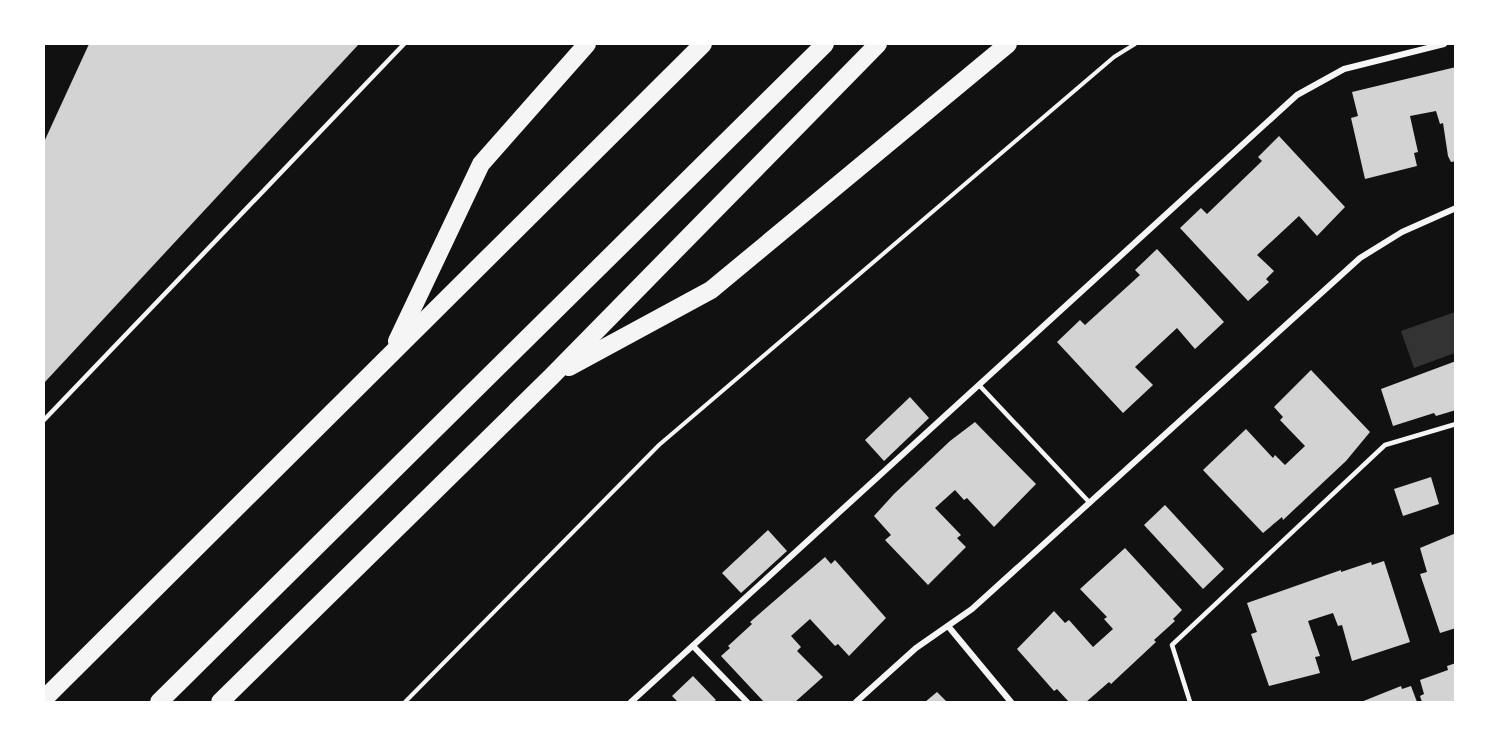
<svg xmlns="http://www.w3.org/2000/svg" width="1499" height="746" font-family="'Space Grotesk',sans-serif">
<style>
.water{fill:#333}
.building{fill:#d3d3d3}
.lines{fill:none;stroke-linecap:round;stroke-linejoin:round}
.path{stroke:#f5f5f5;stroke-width:4}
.service{stroke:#f5f5f5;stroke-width:4.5}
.minor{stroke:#f5f5f5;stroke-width:6}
.motorway{stroke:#f5f5f5;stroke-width:18}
</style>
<rect width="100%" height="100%" fill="#111"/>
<polygon class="water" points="1455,312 1455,353 1414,368 1401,331"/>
<g class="building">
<polygon points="89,44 359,44 44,383 44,142"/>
<polygon points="1456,67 1456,161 1451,162 1448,156 1443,123 1440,124 1436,111 1410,116 1418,152 1414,153 1417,166 1365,179 1351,118 1358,116 1352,92"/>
<polygon points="1279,136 1345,207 1317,236 1299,216 1257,255 1274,271 1266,279 1269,282 1248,301 1180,228 1201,208 1207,214 1262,161 1258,157"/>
<polygon points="1157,249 1224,322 1195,349 1177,328 1135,367 1153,385 1123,413 1057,342 1080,320 1085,325 1140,275 1135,270"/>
<polygon points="1456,361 1456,410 1436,416 1434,413 1393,426 1381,389"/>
<polygon points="1311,370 1370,432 1346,461 1283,520 1282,517 1263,533 1203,470 1246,429 1273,458 1275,455 1285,465 1305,446 1280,420 1283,417 1274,407"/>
<polygon points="910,397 929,418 884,461 865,440"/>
<polygon points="975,422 1036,484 994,527 967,498 964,500 955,490 935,508 961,535 957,538 966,547 928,585 885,540 891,535 874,516 894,494 950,441"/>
<polygon points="1431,477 1439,504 1403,516 1394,489"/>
<polygon points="1165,505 1224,569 1203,589 1144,525"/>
<polygon points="768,530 787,551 741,593 722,573"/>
<polygon points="1456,533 1456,628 1440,633 1420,574 1427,572 1420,548"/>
<polygon points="1125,548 1182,610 1173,619 1175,621 1154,640 1156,642 1111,684 1109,682 1086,702 1069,702 1057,689 1054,691 1017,649 1054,611 1065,623 1069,620 1093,647 1113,629 1104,619 1107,617 1080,589"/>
<polygon points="825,557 831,564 835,560 886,618 849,656 838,644 835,646 810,619 791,636 801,647 797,651 823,677 795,702 764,702 721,656 730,648 728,646 752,624 750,622"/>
<polygon points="1384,561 1410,642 1352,661 1342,625 1338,626 1333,613 1308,621 1320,656 1315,657 1320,673 1269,686 1251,634 1257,632 1247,603 1341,570 1341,572 1371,562 1372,565"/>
<polygon points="1456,663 1456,702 1422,702 1420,696 1424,694 1420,680 1448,670 1447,666"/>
<polygon points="693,676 716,700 713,702 675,702 677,701 672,696"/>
<polygon points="1401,686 1402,689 1411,686 1417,702 1361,702"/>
<polygon points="937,692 947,702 925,702"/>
</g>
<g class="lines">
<polyline class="path" points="405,702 659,445 1114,57 1135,44"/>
<g class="service">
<polyline points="979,385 1090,503"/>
<polyline points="44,420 404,44"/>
<polyline points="1190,702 1172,645 1385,445 1456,424"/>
</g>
<g class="minor">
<polyline points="948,626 1011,702"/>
<polyline points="693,646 747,702"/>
<polyline points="631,702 1297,95 1344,69 1444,44"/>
<polyline points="856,702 916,648 972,609 1360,258 1402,232 1456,208"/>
</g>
<g class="motorway">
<polyline points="397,341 481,164 587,44"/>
<polyline points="569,367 711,290 1008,44"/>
<polyline points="44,699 703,44"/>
<polyline points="159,702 825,44"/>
<polyline points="220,702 552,376 878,44"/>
</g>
</g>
<rect width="1499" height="746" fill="none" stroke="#ffffff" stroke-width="90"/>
</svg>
